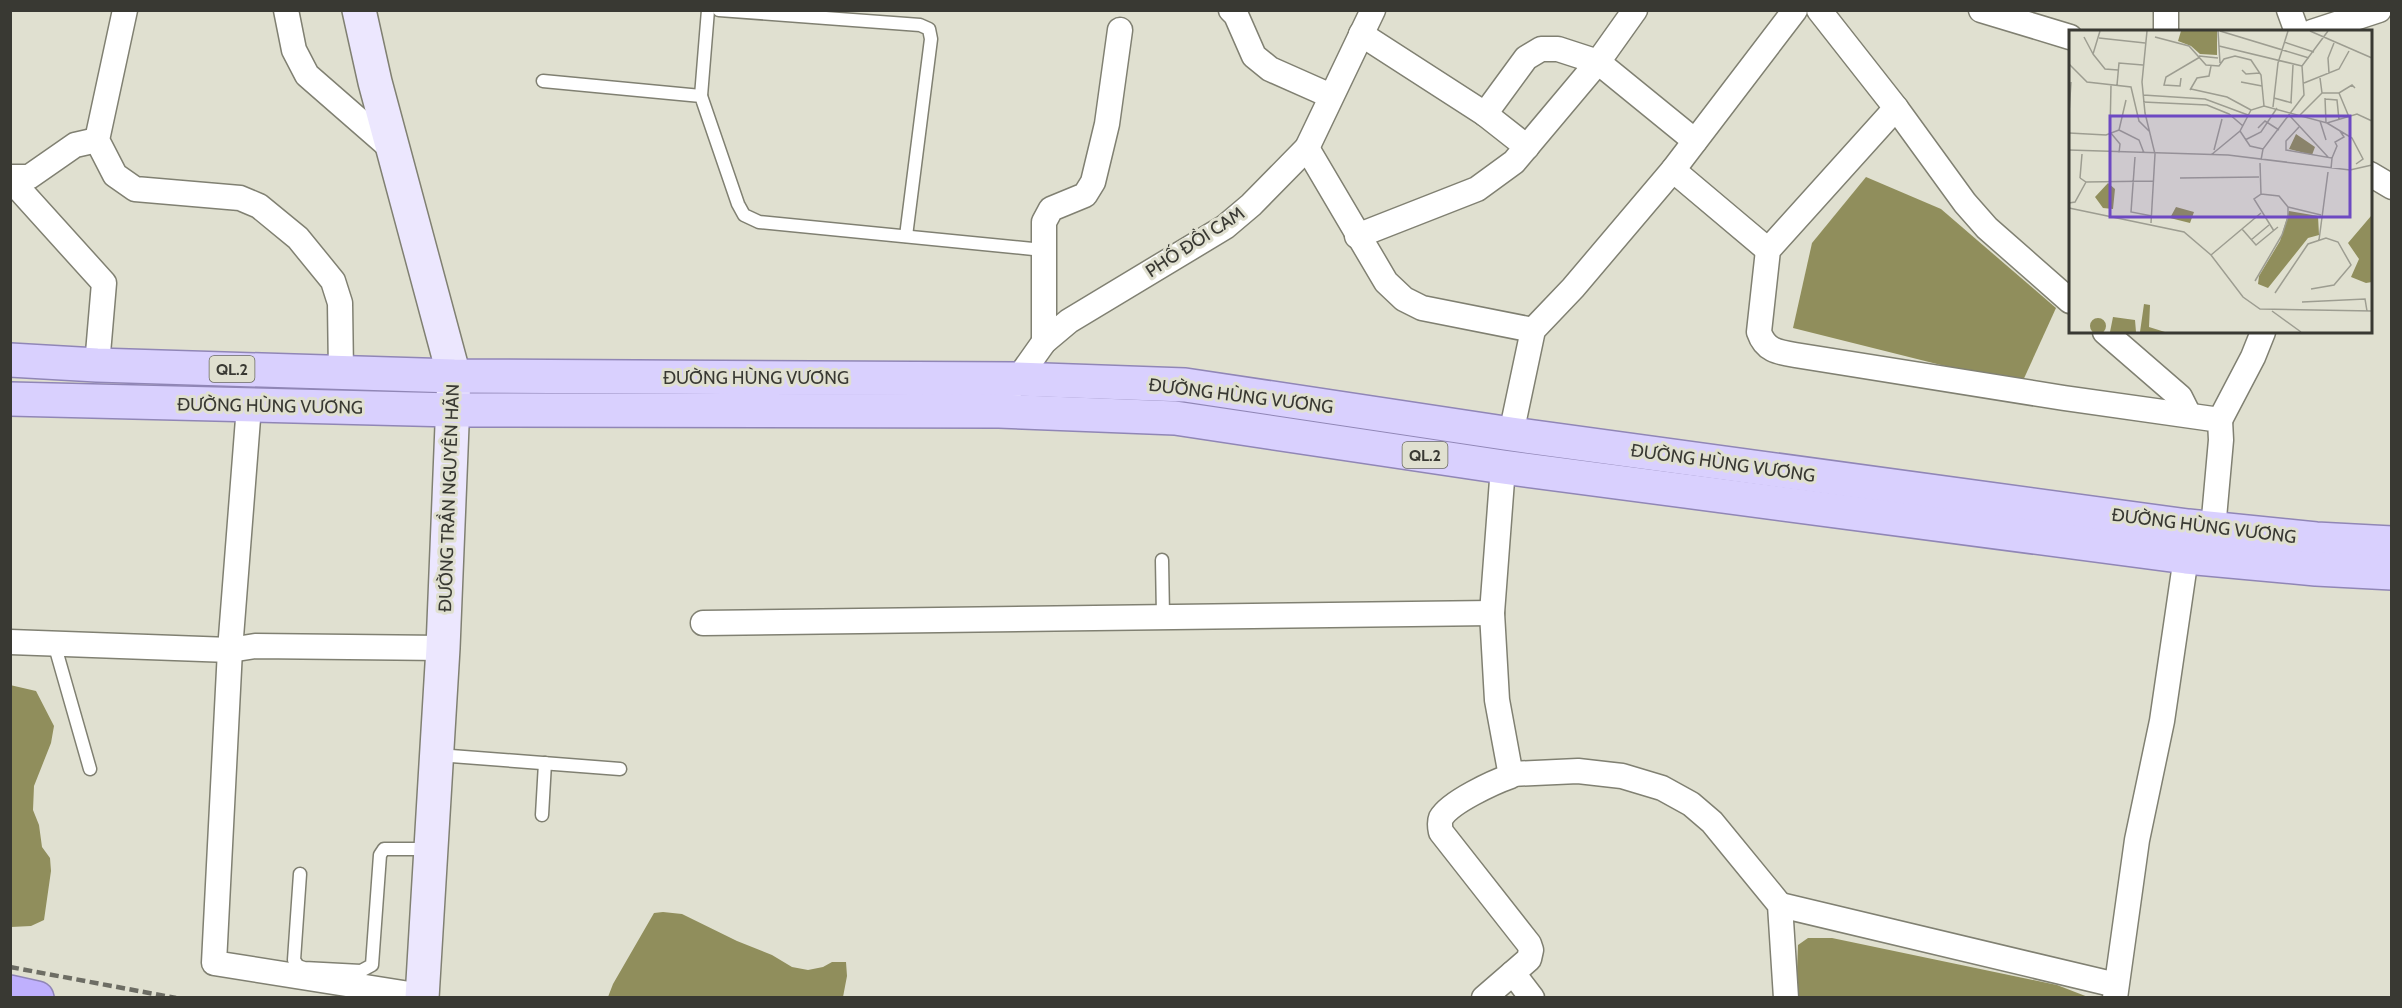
<svg xmlns="http://www.w3.org/2000/svg" width="2402" height="1008" font-family="Cabin,sans-serif">
<style>
.water{fill:#908e5c}
.lines{fill:none;stroke-linecap:round;stroke-linejoin:round}
.lane-casing{stroke:#808072;stroke-width:15}
.street-casing{stroke:#808072;stroke-width:27}
.secondary-casing{stroke:#808072;stroke-width:36}
.primary-casing{stroke:#9086b6;stroke-width:36}
.highway-casing{stroke:#9086b6;stroke-width:36}
.lane{stroke:#fff;stroke-width:12}
.street{stroke:#fff;stroke-width:24}
.secondary{stroke:#ece7fe;stroke-width:33}
.primary{stroke:#d9d0fe;stroke-width:33}
.highway{stroke:#bfb0fd;stroke-width:33}
.rail{stroke:#6d6d64;stroke-width:4.5;stroke-dasharray:9 4.5;stroke-linecap:butt}
.labels{text-anchor:middle;dominant-baseline:central;stroke-width:6;stroke-linejoin:round;paint-order:stroke}
.shield{fill:#e0e0d0;stroke:#6b6b62;stroke-width:1.5}
.shield-label{font-size:16px;font-weight:bold;fill:#393933}
.street-label{font-size:18px;fill:#393933;stroke:#e0e0d0}
.inset-road{fill:none;stroke:#9d9d91;stroke-width:1.5}
.view{fill:#6d49c2;fill-opacity:0.15;stroke:#6d49c2;stroke-width:3}
.inset-edge{fill:none;stroke:#393933;stroke-width:3}
</style>
<rect width="100%" height="100%" fill="#e0e0d0"/>
<g class="water">
<polygon points="1866,177 1941,209 2056,308 2021,385 1793,328 1812,243"/>
<polygon points="10,685 36,691 54,726 51,743 34,786 33,810 39,825 42,847 50,858 51,871 44,920 31,926 11,927"/>
<polygon points="663,912 682,914 737,941 772,955 792,967 808,970 823,967 832,962 846,962 847,976 843,997 608,997 613,984 654,913"/>
<polygon points="1808,938 1832,938 2057,985 2088,997 1796,998 1798,945"/>
</g>
<g class="lines">
<defs>
<g id="lane">
<polyline points="719,10 920,25 929,29 931,39 906,236"/>
<polyline points="543,81 701,96 738,204 744,215 759,222 1043,250"/>
<polyline points="701,96 708,10"/>
<polyline points="1162,560 1163,616"/>
<polyline points="54,643 90,769"/>
<polyline points="438,755 620,769"/>
<polyline points="542,815 545,763"/>
<polyline points="300,874 294,960 298,966 304,968 361,971 372,965 380,855 384,849 430,849"/>
</g>
<g id="street">
<polyline points="125,10 97,140 115,175 135,189 240,198 259,206 298,238 333,281 340,303 341,373"/>
<polyline points="286,10 294,50 307,75 393,150"/>
<polyline points="1231,10 1236,15 1254,56 1270,69 1331,96"/>
<polyline points="1819,10 1896,108 1965,203 1987,228 2070,301"/>
<polyline points="1981,10 2070,37"/>
<polyline points="2166,10 2166,32"/>
<polyline points="2289,10 2297,32"/>
<polyline points="2312,32 2379,10"/>
<polyline points="1361,34 1485,114 1527,147"/>
<path d="M1896 108 1768 250 1759 332C1765 350 1777 352 1795 355L2064 398 2220 420 2221 440 2213 529"/>
<polyline points="1485,114 1526,58 1541,49 1558,49 1598,62 1695,141"/>
<polyline points="1307,148 1386,282 1404,299 1422,308 1533,330"/>
<polyline points="1673,170 1768,250"/>
<polyline points="2370,174 2392,187"/>
<polyline points="10,177 29,177 75,145 97,140"/>
<polyline points="10,179 104,283 97,365"/>
<polyline points="1357,236 1477,189 1514,162 1598,62 1635,10"/>
<polyline points="2105,332 2180,397 2188,413"/>
<polyline points="1044,342 1044,222 1051,209 1085,195 1093,182 1107,124 1120,30"/>
<polyline points="1010,390 1044,342 1069,321 1225,227 1251,205 1307,148 1373,10"/>
<polyline points="249,406 230,650 214,963 422,996"/>
<polyline points="2220,420 2253,357 2263,332"/>
<polyline points="1511,434 1533,330 1573,288 1673,170 1795,10"/>
<polyline points="703,623 1492,613"/>
<polyline points="10,642 230,650 255,646 443,648"/>
<polyline points="1511,774 1578,771 1622,776 1662,788 1691,804 1712,822 1780,905 1786,998"/>
<polyline points="1780,905 2116,985"/>
<polyline points="1513,973 1532,998"/>
<path d="M1484 998 1529 959 1531 950 1529 944 1441 832C1440 827 1439 823 1441 818 1450 802 1494 782 1511 776L1497 700 1492 613 1503 467"/>
<polyline points="2115,998 2137,840 2162,721 2186,557"/>
</g>
<polyline id="secondary" points="359,10 375,82 454,376 443,648 422,998"/>
<g id="primary">
<polyline points="10,360 97,365 454,376 1016,379 1185,385 1511,434 2188,526 2316,539 2392,543"/>
<polyline points="10,399 453,410 999,411 1175,418 1503,467 2186,557 2316,569 2392,573"/>
</g>
<polyline id="highway" points="10,992 37,998"/>
</defs>
<use href="#lane" class="lane-casing"/>
<use href="#street" class="street-casing"/>
<use href="#secondary" class="secondary-casing"/>
<use href="#primary" class="primary-casing"/>
<use href="#highway" class="highway-casing"/>
<use href="#lane" class="lane"/>
<use href="#street" class="street"/>
<use href="#secondary" class="secondary"/>
<use href="#primary" class="primary"/>
<use href="#highway" class="highway"/>
<polyline class="rail" points="10,967 176,998"/>
</g>
<g class="labels">
<g class="shield">
<rect x="209.5" y="356" width="45" height="26" rx="4.5"/>
<rect x="1402.5" y="442" width="45" height="26" rx="4.5"/>
</g>
<g class="shield-label">
<text x="232" y="369">QL.2</text>
<text x="1425" y="455">QL.2</text>
</g>
<g class="street-label">
<text transform="translate(1195 242) rotate(-33)">PHỐ ĐỒI CAM</text>
<text x="756" y="378">ĐƯỜNG HÙNG VƯƠNG</text>
<text transform="translate(1241 396) rotate(7)">ĐƯỜNG HÙNG VƯƠNG</text>
<text transform="translate(270 406) rotate(1)">ĐƯỜNG HÙNG VƯƠNG</text>
<text transform="translate(1723 463) rotate(8)">ĐƯỜNG HÙNG VƯƠNG</text>
<text transform="translate(449 498) rotate(-88)">ĐƯỜNG TRẦN NGUYÊN HÃN</text>
<text transform="translate(2204 526) rotate(7)">ĐƯỜNG HÙNG VƯƠNG</text>
</g>
</g>
<g transform="translate(2069 30)">
<rect width="303" height="303" fill="#e0e0d0"/>
<path d="M112 1H148V25L131 24 122 16 109 11ZM227 104 246 117 243 125 220 119ZM39 153 46 159 44 179 34 178 26 167ZM107 177 125 182 121 193 101 188ZM220 181 249 186 250 205 239 208 199 258 189 254 190 246 211 211ZM302 186 303 252 297 253 282 247 290 229 279 213ZM75 274 81 275 80 297 96 302H71ZM44 287 66 290 67 302H41ZM21 296a8 8 0 1 1 16 0a8 8 0 1 1-16 0Z" fill="#908e5c"/>
<path class="inset-road" d="M31 1 24 24 36 39 49 40M78 1 73 52 76 83 86 124 82 193M149 1 151 33M151 1 240 28M241 1 303 28M15 7 24 24M86 7 120 16 137 35 150 36 155 29 166 26 182 30 192 45 195 76M30 8 76 13M215 12 245 22M150 16 233 36M130 26 149 28M0 34 18 52 62 57 70 91 80 101M173 40 177 44 191 43M260 43 259 28 265 13M112 48 111 56 95 55 97 47 131 27M172 52 193 56M235 53 270 39 280 21M42 55 41 102 51 114 50 123M48 55 50 33 74 35M122 59 158 67 182 80M121 60 128 48 140 46 142 36M253 63H270L283 55 286 58M270 63 280 87M74 65 136 69 179 85M205 68 223 73M256 68 257 93M256 69 268 70 270 90M74 72 138 75 160 84 174 96M222 72 224 35M204 77 209 33 219 1M0 83 2 52M231 85 253 63 251 48M221 86 259 127M251 91 257 110M258 93 283 108 294 129 287 134M230 97 217 111V120L263 128 262 139M189 98 196 91 210 100M50 100 70 110 75 123M50 100 57 70M171 101 181 116 194 119M0 103 37 105 50 100M176 110 192 102 208 78M0 120 159 125 281 140 303 135M145 120 153 89M142 125 171 101 182 80 195 76 258 93 288 84 303 91M66 127 62 182 83 186M263 128 268 116 266 112 275 107 271 101M192 130 194 119 235 65 233 36 259 1M191 133 192 164 185 169 205 201M11 148 17 152 85 151M11 148 13 124M111 148 190 147M0 173 6 172 17 152M219 177 252 185M0 178 115 202 142 225 174 267 191 279 303 281M173 199 187 215 209 197M182 210 200 195M250 210 259 142M142 225 192 183M186 251 213 205 219 187V177L210 166 192 164M206 263 239 214 257 208 269 212 282 235 265 255 242 259M233 272 296 269 298 281M203 281 232 302"/>
<path class="view" d="M41 86H281V187H41Z"/>
<rect width="303" height="303" class="inset-edge"/>
</g>
<rect width="2402" height="1008" fill="none" stroke="#393933" stroke-width="24"/>
</svg>
